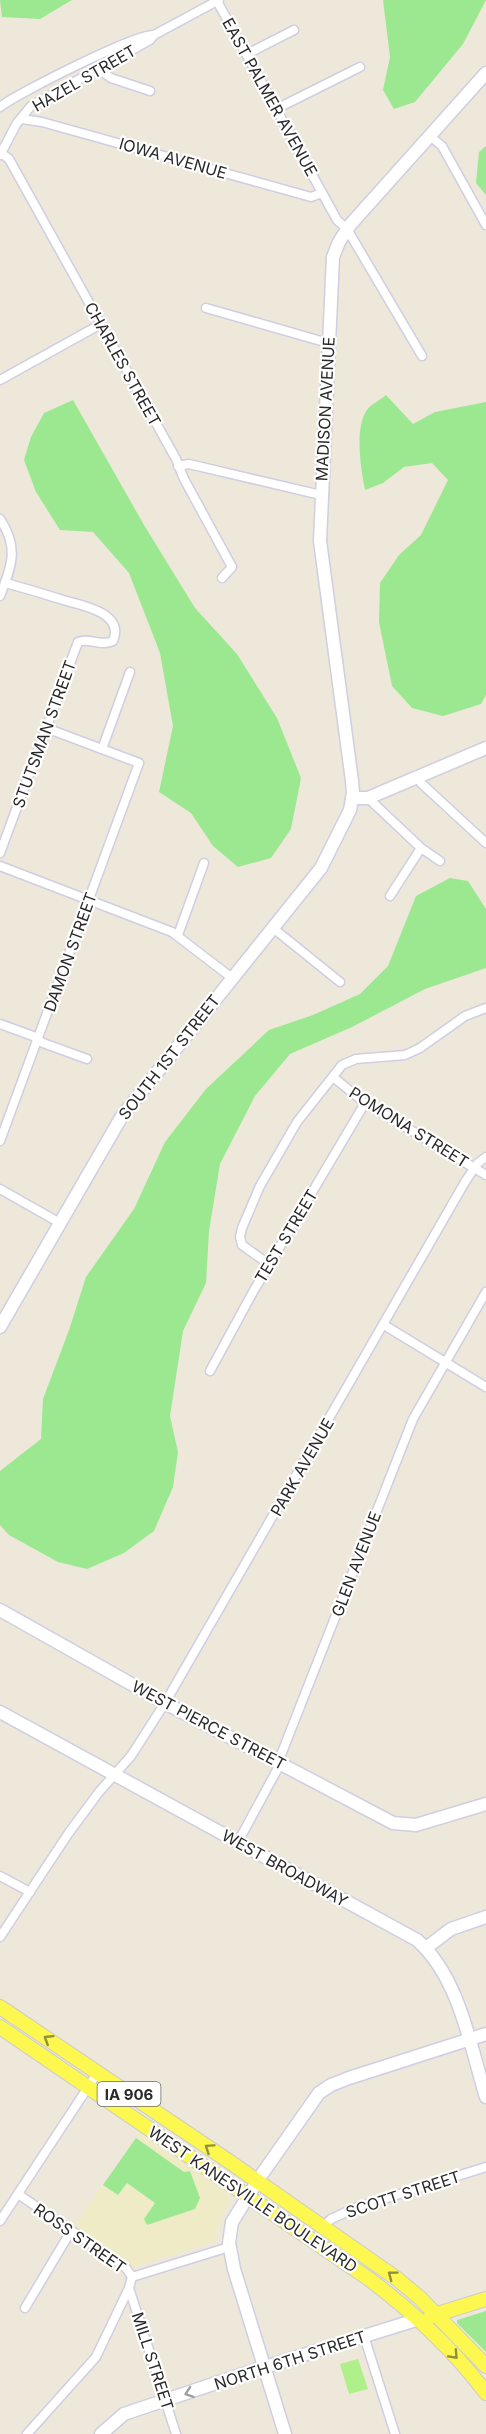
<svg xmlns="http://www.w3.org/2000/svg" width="486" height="2434" font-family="Inter,sans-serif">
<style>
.education{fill:#f0ebc7}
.green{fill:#9ce891}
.pitch{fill:#b0f08b}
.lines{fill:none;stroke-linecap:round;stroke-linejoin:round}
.street-casing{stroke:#cfcee3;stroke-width:11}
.secondary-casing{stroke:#cfcee3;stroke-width:15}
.primary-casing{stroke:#ccc;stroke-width:16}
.street{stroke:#fff;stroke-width:8}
.secondary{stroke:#fff;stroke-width:12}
.primary{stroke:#fcf84f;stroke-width:14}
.oneway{stroke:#92903c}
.oneway2{stroke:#9f9f9f}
.labels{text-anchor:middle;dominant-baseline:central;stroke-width:4.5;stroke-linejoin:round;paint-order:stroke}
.shield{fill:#fff;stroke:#696969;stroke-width:1.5}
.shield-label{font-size:15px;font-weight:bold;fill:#292929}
.street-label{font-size:16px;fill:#292929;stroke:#fff}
</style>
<rect width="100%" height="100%" fill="#ede8d9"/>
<polygon class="education" points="141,2131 226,2191 230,2199 219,2224 216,2241 132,2268 74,2226"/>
<g class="green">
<polygon points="0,0 72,0 40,19 2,17"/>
<polygon points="383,0 486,0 463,44 415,102 394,109 383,90 390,57"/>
<polygon points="486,146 486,195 476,183 479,152"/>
<path d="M386 395 413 424 435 412 486 402V695L481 704 443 716 412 708 392 686 379 622 380 583 399 555 421 535 448 480 432 463 404 467 383 483 365 490C361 470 354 428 367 410 371 404 381 400 386 395Z"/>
<polygon points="73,400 144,525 195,608 237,654 277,718 301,778 291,829 271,858 238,867 213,846 191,813 159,792 173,726 160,653 129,573 93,532 60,530 36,492 24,460 31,437 44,413"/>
<polygon points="450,878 468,881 486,909 486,968 425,989 352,1027 290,1054 255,1096 220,1164 209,1231 206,1283 183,1331 170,1416 178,1452 173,1487 154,1531 124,1553 87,1569 58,1562 9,1535 0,1525 0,1471 41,1439 43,1399 69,1330 86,1277 134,1209 165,1142 206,1089 269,1030 313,1015 360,994 388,966 416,896"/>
<polygon points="136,2138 184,2172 190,2171 200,2198 195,2209 147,2225 144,2219 155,2203 127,2183 118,2195 103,2185"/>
<polygon points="486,2311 486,2352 457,2323 457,2320"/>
</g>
<polygon class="pitch" points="358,2359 368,2389 349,2394 340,2364"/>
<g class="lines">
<defs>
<g id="street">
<polyline points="217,1 337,220 347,229 422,356"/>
<polyline points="247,54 294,30"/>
<polyline points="98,69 111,78 150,91"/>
<path d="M0 107C14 95 141 31 154 35L219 0"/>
<polyline points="276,109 360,67"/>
<polyline points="22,119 42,122 311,197 322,193"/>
<polyline points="430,136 442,146 486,225"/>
<polyline points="1,153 9,159 176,459 184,479 232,567 222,578"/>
<polyline points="0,155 17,123 31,106 150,40 154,35"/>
<polyline points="206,308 328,343"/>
<polyline points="0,380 101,324"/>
<polyline points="178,466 189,464 321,495"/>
<path d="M0 519C19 547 12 566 0 596"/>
<polyline points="102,749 130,672"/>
<polyline points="418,777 421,783 486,843"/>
<polyline points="368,798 421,848 440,861"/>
<path d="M0 853 78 642C88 637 101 647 113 641 125 613 82 605 63 600 44 594 25 588 5 583"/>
<polyline points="0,866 172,932 232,978"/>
<polyline points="390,896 421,848"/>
<polyline points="273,928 340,982"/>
<polyline points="178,935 204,863"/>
<polyline points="0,1024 33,1036 43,1043 87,1059"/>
<polyline points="333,1077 365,1103 486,1175"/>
<polyline points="0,1141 139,763 46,728"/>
<polyline points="0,1189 60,1223"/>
<polyline points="270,1265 242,1245 240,1237 242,1228 260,1186 297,1122 342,1065 356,1059 405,1055 420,1048 465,1016 486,1008"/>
<polyline points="384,1325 486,1387"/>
<polyline points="210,1371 253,1292 365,1103"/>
<polyline points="238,1842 278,1768 281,1755 413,1419 486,1292"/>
<polyline points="0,1876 30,1892"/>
<polyline points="0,1937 68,1834 99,1792 131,1756 165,1703 465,1182 477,1164 486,1157"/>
<polyline points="18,2194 126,2268 132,2277 129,2288 96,2357 27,2434"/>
<polyline points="0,2221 98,2072"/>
<polyline points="323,2227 331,2219 355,2208 486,2167"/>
<polyline points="132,2277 229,2247"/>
<polyline points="129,2288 176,2434"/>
<polyline points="25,2308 71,2231"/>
<polyline points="364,2336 395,2434"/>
</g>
<g id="secondary">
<polyline points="352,798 368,798 486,748"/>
<polyline points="0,1327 122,1116 321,868 350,810 353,793 352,781 320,541 333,257 339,242 350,225 486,73"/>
<polyline points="0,1610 165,1703 393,1823 416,1825 486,1804"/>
<path d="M0 1712 417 1940C459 1977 470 2045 486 2097"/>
<polyline points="426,1948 451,1929 486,1917"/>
<polyline points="101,2434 124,2414 255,2370 419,2319"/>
<polyline points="285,2434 234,2269 229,2243 232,2222 262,2174 319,2093 331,2085 349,2078 486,2034"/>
</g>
<g id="primary">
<polyline points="0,2007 230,2162 396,2278 420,2298 486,2366"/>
<path d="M0 2027 369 2279C413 2312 453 2349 486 2393"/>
<polyline points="431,2316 486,2299"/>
</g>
</defs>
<use href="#street" class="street-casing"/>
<use href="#secondary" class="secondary-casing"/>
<use href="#primary" class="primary-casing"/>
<use href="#street" class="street"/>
<use href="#secondary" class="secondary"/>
<use href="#primary" class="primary"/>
</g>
<defs><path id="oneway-chevron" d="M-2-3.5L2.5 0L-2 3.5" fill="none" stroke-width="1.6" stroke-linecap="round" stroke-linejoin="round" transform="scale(1.5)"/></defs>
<g class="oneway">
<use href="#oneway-chevron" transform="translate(48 2039) rotate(-148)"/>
<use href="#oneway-chevron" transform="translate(209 2148) rotate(-146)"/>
<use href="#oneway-chevron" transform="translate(392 2275) rotate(-143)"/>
<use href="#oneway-chevron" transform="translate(454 2355) rotate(47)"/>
</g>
<use class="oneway2" href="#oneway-chevron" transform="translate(189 2393) rotate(161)"/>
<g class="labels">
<rect class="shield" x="97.5" y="2082" width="63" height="24" rx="4.5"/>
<g class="shield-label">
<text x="129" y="2094">IA 906</text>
</g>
<g class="street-label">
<text transform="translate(84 78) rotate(-30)">HAZEL STREET</text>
<text transform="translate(270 97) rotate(61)">EAST PALMER AVENUE</text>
<text transform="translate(173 158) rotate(16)">IOWA AVENUE</text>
<text transform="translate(123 364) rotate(61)">CHARLES STREET</text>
<text transform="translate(325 409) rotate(-87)">MADISON AVENUE</text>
<text transform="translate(44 734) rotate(-70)">STUTSMAN STREET</text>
<text transform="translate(70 952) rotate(-70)">DAMON STREET</text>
<text transform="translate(169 1057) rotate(-52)">SOUTH 1ST STREET</text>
<text transform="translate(409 1127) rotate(32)">POMONA STREET</text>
<text transform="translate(286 1236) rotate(-59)">TEST STREET</text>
<text transform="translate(302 1467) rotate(-60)">PARK AVENUE</text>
<text transform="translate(356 1564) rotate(-69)">GLEN AVENUE</text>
<text transform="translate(209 1725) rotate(28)">WEST PIERCE STREET</text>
<text transform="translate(285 1868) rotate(29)">WEST BROADWAY</text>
<text transform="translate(403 2194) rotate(-18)">SCOTT STREET</text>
<text transform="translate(253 2199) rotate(34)">WEST KANESVILLE BOULEVARD</text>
<text transform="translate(80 2238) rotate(35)">ROSS STREET</text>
<text transform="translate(290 2360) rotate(-18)">NORTH 6TH STREET</text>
<text transform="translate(153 2361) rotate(72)">MILL STREET</text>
</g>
</g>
</svg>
